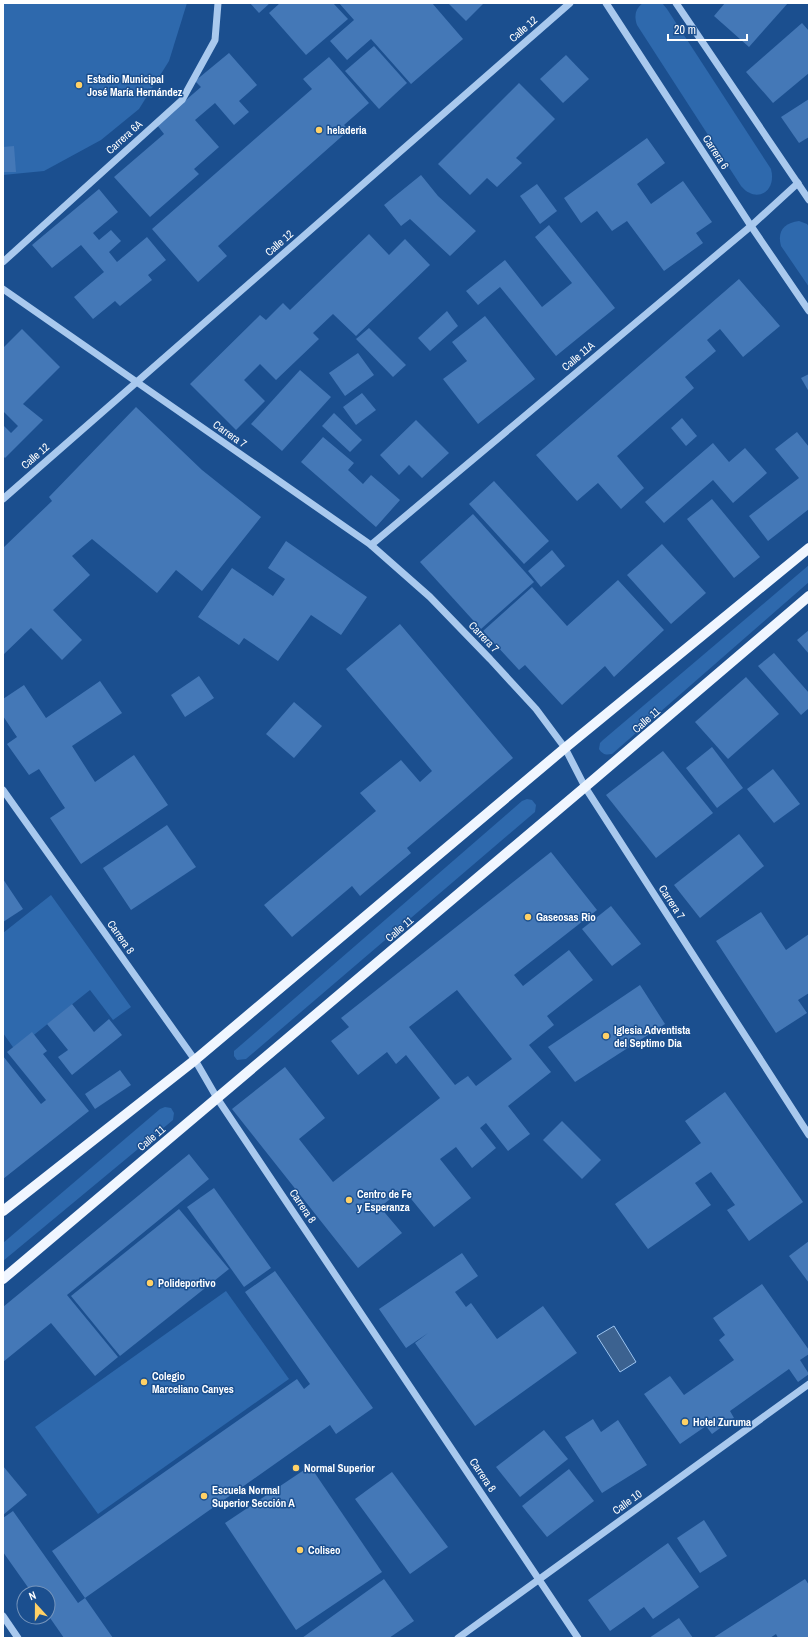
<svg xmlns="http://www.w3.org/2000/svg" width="812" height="1641" font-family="'Archivo Narrow',sans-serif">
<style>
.green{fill:#2e69ad}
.water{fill:#3c6290;stroke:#9cc4f0}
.building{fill:#4478b7;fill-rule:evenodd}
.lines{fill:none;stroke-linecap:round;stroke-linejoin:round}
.minor{stroke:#a9c9ee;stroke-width:7}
.major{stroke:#f0f6ff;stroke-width:10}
.poi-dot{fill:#ffd166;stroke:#1b4f8f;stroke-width:1.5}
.labels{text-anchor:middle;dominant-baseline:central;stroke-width:3;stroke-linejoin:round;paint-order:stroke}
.street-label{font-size:11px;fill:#fff;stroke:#1b4f8f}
.poi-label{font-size:11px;font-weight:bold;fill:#fff;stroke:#1b4f8f;text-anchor:start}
</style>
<rect width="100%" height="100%" fill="#1b4f8f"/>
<g class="green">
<polygon points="3,3 187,3 169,61 139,109 101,140 44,171 3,175"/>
<path d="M643 3H662L667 9 771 169C777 192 756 204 741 186L637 25C634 16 635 9 643 3Z"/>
<path d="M799 221 807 224 809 227V287L781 246C777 231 784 223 799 221Z"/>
<path d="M809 565V582L612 754C606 755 603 755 599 749L600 743 603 740Z"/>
<polygon points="527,799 532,800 536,805 535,812 246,1059 237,1060 234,1056 234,1051 522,801"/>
<polygon points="51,895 131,1007 113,1020 90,990 15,1050 3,1033 3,933"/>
<polygon points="165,1107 171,1108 174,1113 173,1120 3,1261 3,1243 160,1109"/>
<polygon points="226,1291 289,1379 98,1514 35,1427"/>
</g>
<polygon class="water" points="614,1326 636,1362 620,1372 597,1336"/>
<g class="building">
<polygon points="250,3 270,3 259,13"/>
<polygon points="280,3 333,3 348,19 306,55 269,13"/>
<polygon points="339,3 432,3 463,39 411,84 371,39 347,60 330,41 354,20"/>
<polygon points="448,3 484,3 466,21"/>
<polygon points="725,3 788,3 749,47 714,16"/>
<polygon points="802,23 809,31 809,73 773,103 746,72"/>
<polygon points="374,46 407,83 379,109 345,71"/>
<polygon points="229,53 257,85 239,101 249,112 234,125 215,103 195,120 219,147 194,169 199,174 150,217 114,177 164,134 157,125 201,87 195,81"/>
<polygon points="566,55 589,79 563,103 540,79"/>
<polygon points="329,57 369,103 344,125 349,130 218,246 227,256 198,282 152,229 312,89 303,79"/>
<polygon points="519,83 555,119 516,158 522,163 497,187 487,178 470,195 438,164"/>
<polygon points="809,99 809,137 799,143 781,117"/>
<polygon points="647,138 665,163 637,184 651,204 683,181 712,222 696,233 703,243 664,271 627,221 612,231 597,211 581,223 564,198"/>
<polygon points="14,146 16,172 3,172 3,147"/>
<polygon points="421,175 438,196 476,231 450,256 410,219 401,226 384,205"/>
<polygon points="537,184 557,211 540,224 520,196"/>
<polygon points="99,189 118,212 93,233 99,240 111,230 121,241 109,252 117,262 147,237 166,260 148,275 152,280 120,306 115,301 93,319 74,297 104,272 81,245 52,268 32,245"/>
<polygon points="549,225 615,308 556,356 500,287 478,305 466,291 505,260 542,307 572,283 535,237"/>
<polygon points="369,234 389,255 405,239 430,265 356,336 333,314 313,333 319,339 276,380 260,364 244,380 265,401 236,430 190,384 260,315 266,320 283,303 290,310"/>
<polygon points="739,279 780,326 743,357 720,329 707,340 716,351 685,377 694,388 617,456 644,488 621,509 598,483 577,501 536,455"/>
<polygon points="447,311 458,326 430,351 418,338"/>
<polygon points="485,316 535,379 478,424 443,379 467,361 452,342"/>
<polygon points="369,328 406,365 393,377 356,339"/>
<polygon points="22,329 60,367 23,404 43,420 5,458 3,456 3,425 11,433 18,426 3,411 3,348"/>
<polygon points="358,353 374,375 345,396 329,373"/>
<polygon points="300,370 331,397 282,451 251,424"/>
<polygon points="809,374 809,392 801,378"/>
<polygon points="362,393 376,410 356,425 343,407"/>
<polygon points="136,407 202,470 261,517 202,591 176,570 157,593 92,539 72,556 90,575 53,610 82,640 62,660 31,628 3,655 3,548 52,501 49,497"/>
<polygon points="334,413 362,440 350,452 322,426"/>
<polygon points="682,418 697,436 686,446 671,428"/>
<polygon points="416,420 449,453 422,478 409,465 399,475 380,455"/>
<polygon points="797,432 809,447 809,509 768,541 749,516 799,478 775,449"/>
<polygon points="323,437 354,463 348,470 363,484 371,475 400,500 376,527 301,462"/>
<polygon points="713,443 729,462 745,448 767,473 733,503 713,480 664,523 645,502"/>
<polygon points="494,481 549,541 524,564 469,504"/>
<polygon points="712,499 760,557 734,578 687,519"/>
<polygon points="473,514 534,582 481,629 420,562"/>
<polygon points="286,541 367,597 341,635 311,615 278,661 244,638 239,645 198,617 232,568 273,596 285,579 268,568"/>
<polygon points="662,544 706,593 671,624 627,575"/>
<polygon points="552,550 565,566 541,587 528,571"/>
<polygon points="618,580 664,630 614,677 605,666 562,705 525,665 519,670 483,631 532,587 567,626"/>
<polygon points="400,624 513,758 407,848 411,853 360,896 352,886 292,937 264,905 376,811 360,793 401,760 420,782 432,771 346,669"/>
<polygon points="809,630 809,654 797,640"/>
<polygon points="774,653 809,693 809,708 801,715 758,666"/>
<polygon points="199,676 214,698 185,717 171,695"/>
<polygon points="746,677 779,714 728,759 695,722"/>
<polygon points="100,681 122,713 72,746 95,782 134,755 168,805 81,864 50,818 65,808 39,769 29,775 7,744 17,737 3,716 3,699 24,685 46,718"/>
<polygon points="294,702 322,726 294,758 266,734"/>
<polygon points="712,747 743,788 717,808 686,768"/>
<polygon points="663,751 713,813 656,858 606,795"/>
<polygon points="773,769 800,804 774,823 747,789"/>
<polygon points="167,825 196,867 131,910 103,868"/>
<polygon points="739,834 764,866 700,918 674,885"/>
<path d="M551 852 597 910 514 975 523 986 569 950 593 980 547 1016 554 1025 529 1045 551 1072 508 1106 530 1134 508 1151 486 1123 480 1128 496 1148 472 1168 456 1147 440 1159 471 1198 434 1227 403 1189 380 1207 402 1233 358 1268 232 1109 285 1067 325 1118 299 1139 333 1182 440 1098 406 1055 396 1064 387 1052 358 1075 331 1041 349 1027 341 1018ZM457 990 512 1059 476 1086 468 1076 455 1085 409 1027Z"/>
<polygon points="3,879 23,909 3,922"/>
<polygon points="611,906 641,944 612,966 582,929"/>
<polygon points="761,912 786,950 809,934 809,993 798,1000 807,1013 776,1033 716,941"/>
<polygon points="640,985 665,1024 575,1082 548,1047"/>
<polygon points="72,1004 94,1032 109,1019 122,1035 72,1075 58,1057 68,1050 47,1024"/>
<polygon points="32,1032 47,1051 43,1054 89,1111 3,1179 3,1056 41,1104 46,1100 7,1052"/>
<polygon points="120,1070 131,1085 95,1109 85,1094"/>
<polygon points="725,1092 803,1202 749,1241 727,1210 735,1205 711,1172 695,1183 711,1205 648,1249 615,1204 701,1143 685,1121"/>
<polygon points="562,1121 601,1160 582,1179 543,1140"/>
<polygon points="189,1154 209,1179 67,1295 118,1357 95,1376 51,1323 3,1362 3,1307"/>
<polygon points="214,1188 271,1268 244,1287 187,1207"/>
<polygon points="179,1209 229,1269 120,1356 71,1296"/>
<polygon points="809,1241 809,1283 789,1256"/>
<polygon points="462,1253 478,1276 455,1292 466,1307 471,1303 497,1339 543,1306 577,1353 475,1426 415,1343 428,1333 406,1348 379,1309"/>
<polygon points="275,1271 373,1408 336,1434 330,1425 85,1598 52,1551 297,1379 304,1389 310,1384 245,1292"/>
<polygon points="762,1284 809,1350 809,1354 800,1360 809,1374 798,1382 789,1369 730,1411 734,1418 712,1434 706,1426 680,1444 644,1394 670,1376 684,1395 734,1360 719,1340 725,1335 713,1318"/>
<polygon points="593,1419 601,1432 618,1420 647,1465 602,1493 565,1437"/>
<polygon points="544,1430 568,1459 520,1497 496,1467"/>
<polygon points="3,1466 27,1495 3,1515"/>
<polygon points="310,1466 382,1572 296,1630 225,1523"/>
<polygon points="569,1469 594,1501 547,1537 522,1506"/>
<polygon points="392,1472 448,1547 410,1574 355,1499"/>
<polygon points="13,1511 78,1603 85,1598 113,1638 64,1638 48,1615 48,1593 32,1593 3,1552 3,1518"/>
<polygon points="704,1520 727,1556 700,1573 677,1538"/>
<polygon points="668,1543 699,1587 653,1619 644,1607 610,1631 588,1600"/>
<polygon points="384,1579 414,1621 389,1638 302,1638"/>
<polygon points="805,1579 809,1585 809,1638 778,1638 776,1634 770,1638 713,1638"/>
<polygon points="679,1618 693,1638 649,1638"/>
</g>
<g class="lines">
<g class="minor">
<polyline points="606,3 751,226 809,311"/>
<polyline points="676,3 809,200"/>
<polyline points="3,262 182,100 215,40 218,3"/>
<polyline points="3,289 371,545 430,597 490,659 536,709 565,748 585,787 809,1135"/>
<polyline points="3,499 570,3"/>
<polyline points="371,545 751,226 798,183"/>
<polyline points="3,790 195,1060 217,1098 578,1638"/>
<polyline points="3,1616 18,1638"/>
<polyline points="458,1638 809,1384"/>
</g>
<g class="major">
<polyline points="3,1211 195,1060 565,748 809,548"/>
<polyline points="3,1279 585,787 809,596"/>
</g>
</g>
<g class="poi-dot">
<circle cx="79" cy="85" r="4"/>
<circle cx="319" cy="130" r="4"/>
<circle cx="528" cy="917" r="4"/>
<circle cx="606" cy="1036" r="4"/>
<circle cx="349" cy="1200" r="4"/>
<circle cx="150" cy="1283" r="4"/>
<circle cx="144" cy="1382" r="4"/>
<circle cx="685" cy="1422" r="4"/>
<circle cx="296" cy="1468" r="4"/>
<circle cx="204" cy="1496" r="4"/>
<circle cx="300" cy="1550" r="4"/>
</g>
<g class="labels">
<g class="street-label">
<text transform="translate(523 29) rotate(-41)">Calle 12</text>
<text transform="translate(124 137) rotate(-42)">Carrera 6A</text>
<text transform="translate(716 152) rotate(57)">Carrera 6</text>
<text transform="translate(279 243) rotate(-41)">Calle 12</text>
<text transform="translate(578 356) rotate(-40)">Calle 11A</text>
<text transform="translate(230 434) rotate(35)">Carrera 7</text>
<text transform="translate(35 456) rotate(-41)">Calle 12</text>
<text transform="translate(484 637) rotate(46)">Carrera 7</text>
<text transform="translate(646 720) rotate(-41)">Calle 11</text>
<text transform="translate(672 902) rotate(57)">Carrera 7</text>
<text transform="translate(399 929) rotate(-40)">Calle 11</text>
<text transform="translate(121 937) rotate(55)">Carrera 8</text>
<text transform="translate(151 1138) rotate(-40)">Calle 11</text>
<text transform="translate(303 1206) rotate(56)">Carrera 8</text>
<text transform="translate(483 1475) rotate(56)">Carrera 8</text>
<text transform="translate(627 1502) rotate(-36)">Calle 10</text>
</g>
<g class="poi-label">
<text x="87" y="79">Estadio Municipal<tspan x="87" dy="13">José María Hernández</tspan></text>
<text x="327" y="130">heladeria</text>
<text x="536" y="917">Gaseosas Rio</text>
<text x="614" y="1030">Iglesia Adventista<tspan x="614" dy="13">del Septimo Dia</tspan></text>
<text x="357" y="1194">Centro de Fe<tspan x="357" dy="13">y Esperanza</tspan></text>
<text x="158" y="1283">Polideportivo</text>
<text x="152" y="1376">Colegio<tspan x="152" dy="13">Marceliano Canyes</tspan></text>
<text x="693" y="1422">Hotel Zuruma</text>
<text x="304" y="1468">Normal Superior</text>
<text x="212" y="1490">Escuela Normal<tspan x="212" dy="13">Superior Sección A</tspan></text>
<text x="308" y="1550">Coliseo</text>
</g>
</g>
<rect width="812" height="1641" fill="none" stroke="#ffffff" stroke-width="8"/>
<g transform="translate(36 1605) rotate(339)"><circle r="19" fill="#1b4f8f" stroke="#7695bc"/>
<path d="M0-3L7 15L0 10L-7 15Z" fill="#ffd166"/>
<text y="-6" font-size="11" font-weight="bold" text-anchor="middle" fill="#ffffff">N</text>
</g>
<path d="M668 34v6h79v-6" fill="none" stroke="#ffffff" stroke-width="2"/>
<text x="674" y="34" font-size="12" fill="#ffffff" stroke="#1b4f8f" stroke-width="3" paint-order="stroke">20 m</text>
</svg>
